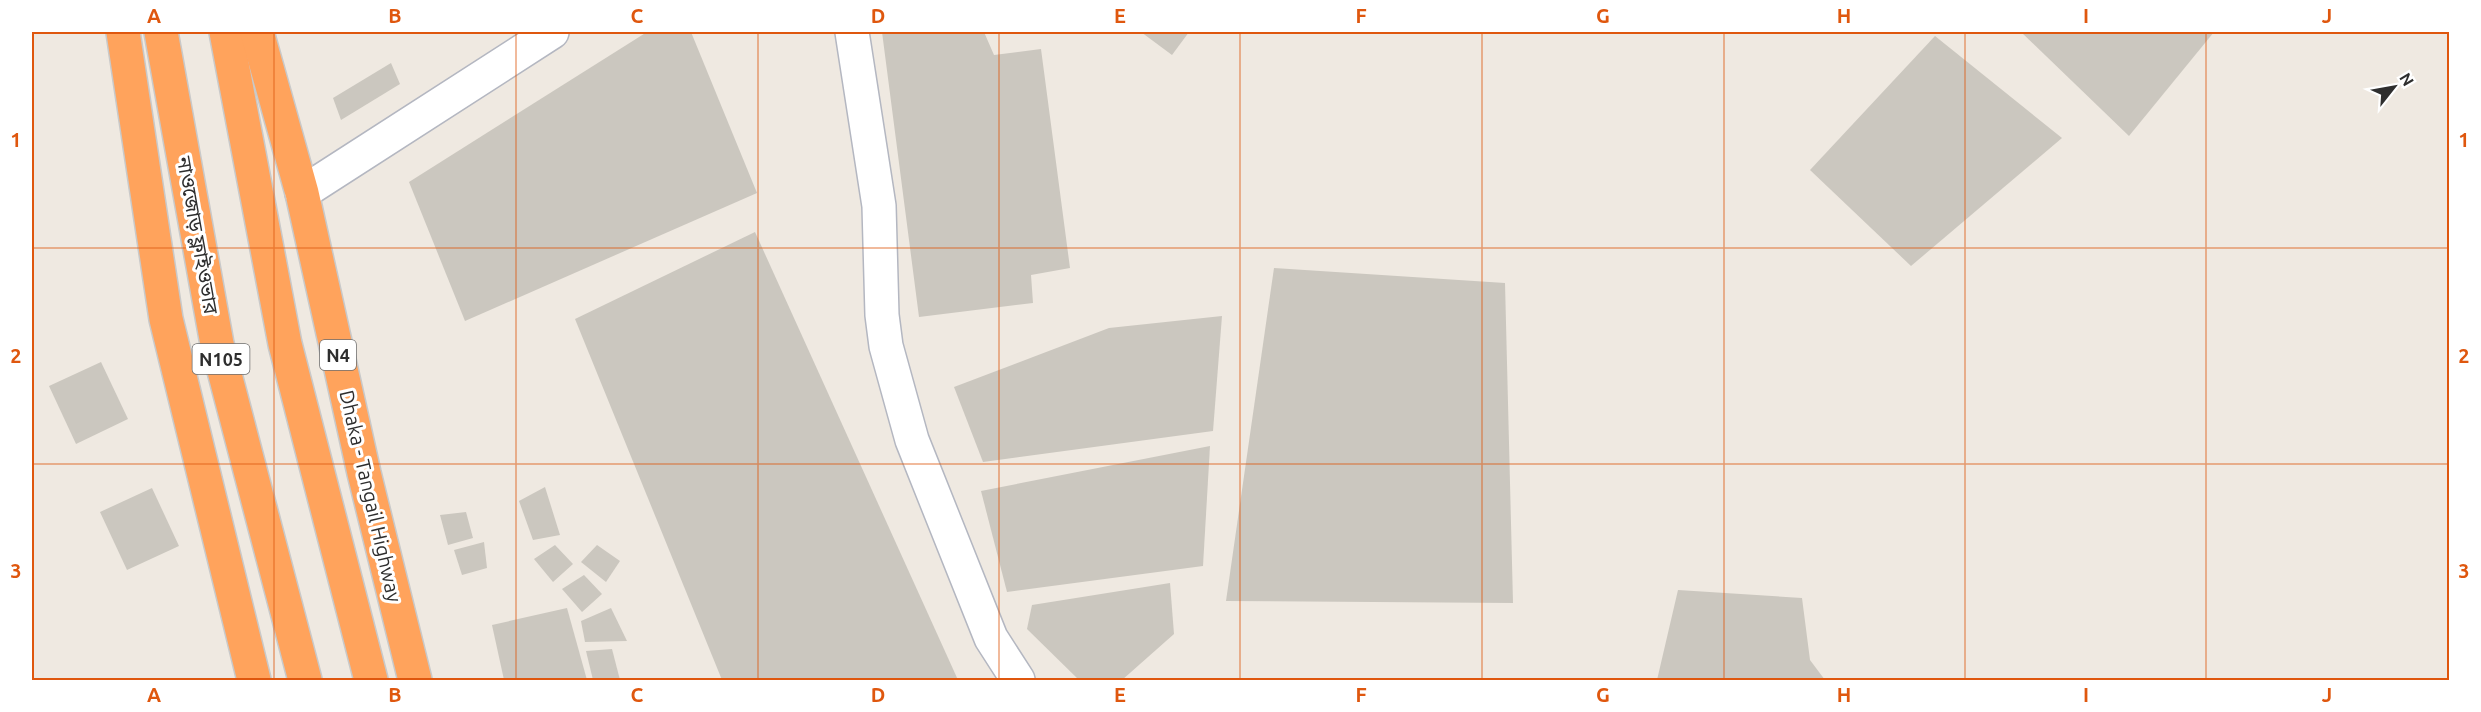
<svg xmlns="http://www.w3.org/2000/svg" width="2481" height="712" font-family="Ubuntu,'Noto Sans Bengali',sans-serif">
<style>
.building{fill:#cbc7bf}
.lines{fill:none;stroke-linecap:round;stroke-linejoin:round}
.minor-casing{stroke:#b4b7c1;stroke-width:36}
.highway-casing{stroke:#c9c9c9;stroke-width:36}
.minor{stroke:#fff;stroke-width:33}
.highway{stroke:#ffa35c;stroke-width:33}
.grid{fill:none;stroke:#df570e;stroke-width:1.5;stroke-opacity:0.55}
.labels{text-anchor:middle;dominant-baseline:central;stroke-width:6;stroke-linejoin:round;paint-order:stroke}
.shield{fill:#fff;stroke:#6d6d6d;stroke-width:1.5}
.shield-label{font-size:18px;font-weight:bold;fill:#2e2e2e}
.street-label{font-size:20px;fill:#2e2e2e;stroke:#fff}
.neatline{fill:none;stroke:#df570e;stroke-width:2}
.grid-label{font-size:20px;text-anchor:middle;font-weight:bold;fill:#df570e}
</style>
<rect width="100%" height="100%" fill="#efe9e1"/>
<g class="building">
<polygon points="647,32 691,32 757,193 465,321 409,182"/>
<polygon points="882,32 984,32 994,55 1041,49 1070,268 1031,275 1033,303 919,317"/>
<polygon points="1141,32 1189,32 1172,55"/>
<polygon points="2021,32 2214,32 2129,136"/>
<polygon points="1935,36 2062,138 1911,266 1810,170"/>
<polygon points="391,63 400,84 341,120 333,98"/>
<polygon points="755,232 958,680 722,680 575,319"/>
<polygon points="1274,268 1505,283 1513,603 1226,601"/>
<polygon points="1222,316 1213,431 983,462 954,387 1109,328"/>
<polygon points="101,362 128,419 76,444 49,386"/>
<polygon points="1210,446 1203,566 1007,592 981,491"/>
<polygon points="545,487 560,535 533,540 519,501"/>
<polygon points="152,488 179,546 127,570 100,512"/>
<polygon points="466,512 473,538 448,545 440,515"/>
<polygon points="484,542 487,568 462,575 454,550"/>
<polygon points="555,545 573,564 553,582 534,559"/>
<polygon points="597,545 620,561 606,582 581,562"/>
<polygon points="584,575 602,594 582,612 562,589"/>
<polygon points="1170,583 1174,634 1122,680 1079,680 1027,629 1032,605"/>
<polygon points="1678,590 1802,598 1810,660 1825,680 1657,680"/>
<polygon points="567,608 587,680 504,680 492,625"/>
<polygon points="611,608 627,641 585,642 581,621"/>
<polygon points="612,649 620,680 593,680 586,651"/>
</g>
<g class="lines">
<defs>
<g id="minor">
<polyline points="852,32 879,206 882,315 886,346 912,440 991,638 1018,680"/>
<polyline points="302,193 552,32"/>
</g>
<g id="highway">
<polyline points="123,32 166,319 254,680"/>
<polyline points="161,32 217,344 305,680"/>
<polyline points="226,32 285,344 371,680"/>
<polyline points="257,32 302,193 364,473 415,680"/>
</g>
</defs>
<use href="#minor" class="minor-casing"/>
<use href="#highway" class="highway-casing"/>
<use href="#minor" class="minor"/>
<use href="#highway" class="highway"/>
</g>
<path class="grid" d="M274 32V680M516 32V680M758 32V680M999 32V680M1240 32V680M1482 32V680M1724 32V680M1965 32V680M2206 32V680M32 248H2450M32 464H2450"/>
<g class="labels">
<g class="shield">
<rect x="320" y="340" width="36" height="30" rx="4.5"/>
<rect x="192.5" y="344" width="57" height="30" rx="4.5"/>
</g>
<g class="shield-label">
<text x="338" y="355">N4</text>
<text x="221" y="359">N105</text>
</g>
<g class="street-label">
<text transform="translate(198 235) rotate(80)">নাওজোড় ফ্লাইওভার</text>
<text transform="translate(371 496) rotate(77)">Dhaka - Tangail Highway</text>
</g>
</g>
<rect width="2481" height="712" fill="none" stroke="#ffffff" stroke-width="66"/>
<g transform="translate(2394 87) rotate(59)" stroke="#ffffff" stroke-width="4.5" paint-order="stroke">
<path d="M0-4.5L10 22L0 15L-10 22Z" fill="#2e2e2e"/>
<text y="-9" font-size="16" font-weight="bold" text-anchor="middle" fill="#2e2e2e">N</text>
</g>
<rect x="33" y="33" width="2415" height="646" class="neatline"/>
<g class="grid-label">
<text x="154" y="23">A</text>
<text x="395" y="23">B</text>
<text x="637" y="23">C</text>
<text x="878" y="23">D</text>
<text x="1120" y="23">E</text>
<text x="1361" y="23">F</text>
<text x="1603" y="23">G</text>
<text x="1844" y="23">H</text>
<text x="2086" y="23">I</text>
<text x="2327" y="23">J</text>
<text x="16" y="147">1</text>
<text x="2464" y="147">1</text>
<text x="16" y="363">2</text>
<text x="2464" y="363">2</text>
<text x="16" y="578">3</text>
<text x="2464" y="578">3</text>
<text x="154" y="702">A</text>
<text x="395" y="702">B</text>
<text x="637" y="702">C</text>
<text x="878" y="702">D</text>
<text x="1120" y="702">E</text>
<text x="1361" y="702">F</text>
<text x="1603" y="702">G</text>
<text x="1844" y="702">H</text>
<text x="2086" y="702">I</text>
<text x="2327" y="702">J</text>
</g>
</svg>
